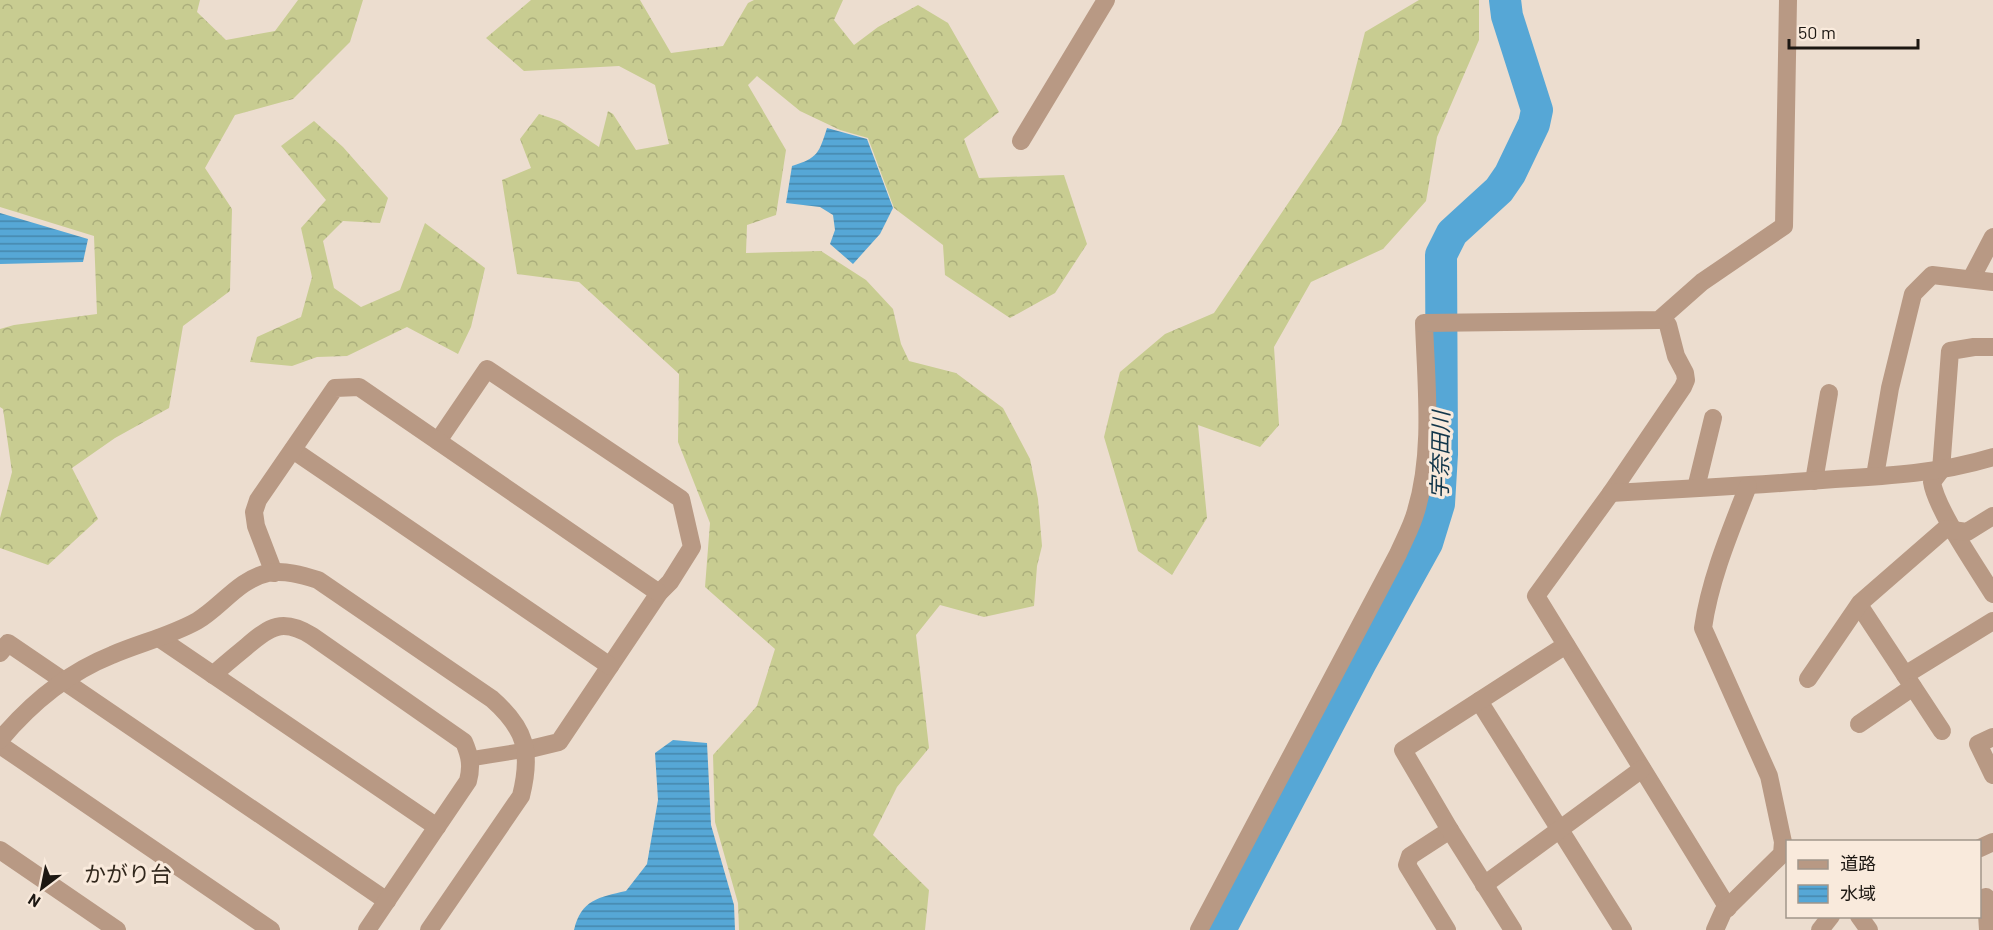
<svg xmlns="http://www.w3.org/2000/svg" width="1993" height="930" font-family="Barlow,'Noto Sans JP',sans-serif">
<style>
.forest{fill:url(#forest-crowns)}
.water{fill:url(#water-rules)}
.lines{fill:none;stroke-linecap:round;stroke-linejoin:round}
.river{stroke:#56a7d6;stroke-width:32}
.pedestrian{stroke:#b89984;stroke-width:15}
.minor{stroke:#b89984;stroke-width:18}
.tertiary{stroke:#b89984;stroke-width:18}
.labels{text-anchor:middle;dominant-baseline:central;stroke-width:6;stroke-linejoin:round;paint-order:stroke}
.water-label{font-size:22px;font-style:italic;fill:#12364a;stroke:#f9eadc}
.neighbourhood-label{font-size:22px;fill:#31271c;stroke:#f9eadc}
</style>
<defs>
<pattern id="forest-crowns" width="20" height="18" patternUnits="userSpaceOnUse" patternTransform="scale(1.5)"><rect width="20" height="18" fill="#c8cc91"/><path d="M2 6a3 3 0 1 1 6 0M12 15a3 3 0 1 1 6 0" fill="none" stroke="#abae7c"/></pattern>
<pattern id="water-rules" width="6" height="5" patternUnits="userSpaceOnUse" patternTransform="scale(1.5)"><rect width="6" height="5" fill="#56a7d6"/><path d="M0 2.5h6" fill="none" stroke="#4687ac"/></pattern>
</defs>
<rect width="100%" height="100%" fill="#ecddcf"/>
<g class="forest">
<polygon points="0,0 200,0 197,12 226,40 275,31 298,0 363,0 350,42 293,99 235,115 205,168 232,209 230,291 183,326 169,408 115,438 72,468 98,519 48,565 0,548 0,518 12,472 3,409 0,407 0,329 14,325 97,314 94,236 0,207"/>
<polygon points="531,0 640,0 671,53 723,46 748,3 754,0 843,0 834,20 854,45 878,27 918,5 948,23 999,112 964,139 979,178 1064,175 1087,244 1055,293 1010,318 945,275 943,245 894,208 868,138 840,130 800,111 757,76 748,85 786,150 776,215 747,225 746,253 821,251 866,280 893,309 901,344 909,361 956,373 1003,408 1030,459 1038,499 1042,546 1037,566 1034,606 984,617 940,605 916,635 929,748 897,787 873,835 929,890 925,930 739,930 738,903 715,822 713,755 757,706 775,649 705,587 710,523 678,442 679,374 579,282 517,274 502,180 531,168 520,139 539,114 560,121 599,147 608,111 613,114 636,150 669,144 655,85 619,66 524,71 486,38"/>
<polygon points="1419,0 1479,0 1479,40 1437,137 1426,201 1383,249 1311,282 1274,347 1279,425 1260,447 1198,425 1207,518 1172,575 1138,551 1104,437 1120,372 1165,334 1214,313 1341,125 1365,32"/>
<polygon points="314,121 343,147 388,198 380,223 343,221 323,241 334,288 361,307 400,290 425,223 485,268 471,327 458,354 407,327 347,356 317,357 292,366 250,362 257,337 301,317 312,277 301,228 326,200 281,146"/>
</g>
<g class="water">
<path d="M827 128 867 139 893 208 880 234 853 264 830 244 835 230 833 215 820 207 786 203 792 166C818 158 819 153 827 128Z"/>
<polygon points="0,213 88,239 83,262 0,264"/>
<path d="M673 740 707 743 711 825 734 905 735 930H574C581 900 599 897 626 891L647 864 658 800 655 753Z"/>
</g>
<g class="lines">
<polyline class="river" points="1220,930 1361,662 1427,543 1439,504 1442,454 1441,255 1452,233 1499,190 1510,174 1534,124 1537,110 1507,16 1505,0"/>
<polyline class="pedestrian" points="470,759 526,750"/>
<g class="minor">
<polyline points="1021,141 1106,0"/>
<polyline points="1971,279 1993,237"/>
<polyline points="1662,318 1668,325 1676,356 1685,373 1686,380 1683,387 1611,493 1536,596 1728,908"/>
<path d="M1993 347H1974L1950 351 1941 470 1932 482C1936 509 1977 568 1993 594"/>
<polyline points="438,441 487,369 681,499 692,547 670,582 659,593 559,742 526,750"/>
<polyline points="293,450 610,666"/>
<polyline points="1875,476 1890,388 1913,294 1932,275 1993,282"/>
<polyline points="1814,481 1829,393"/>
<polyline points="1696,488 1713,418"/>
<path d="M1611 493C1686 489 1760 485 1835 479 1889 476 1941 473 1993 457"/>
<polyline points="274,573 256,526 254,512 258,500 335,388 359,387 659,593"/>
<polyline points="1859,605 1942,731"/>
<polyline points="159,638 437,827"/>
<polyline points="0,653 8,643 387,901"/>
<path d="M213 675C224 665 235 656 246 647 270 626 283 618 312 636L464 742C470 756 472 766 468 781L367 930"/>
<polyline points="1905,675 1993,621"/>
<polyline points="1808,679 1860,603 1945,529 1967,532 1993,516"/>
<polyline points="1479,701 1623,930"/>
<polyline points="1859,724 1913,687"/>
<polyline points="1993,737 1978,744 1993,775"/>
<polyline points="0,745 271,930"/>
<polyline points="1980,848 1993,842"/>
<polyline points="0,850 117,930"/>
<polyline points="1484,885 1642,769"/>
<polyline points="1986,897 1988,930"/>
<polyline points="1859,916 1869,930"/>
<path d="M1199 930 1398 554C1404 540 1412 526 1416 511 1434 452 1426 384 1424 323L1659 320 1702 282 1784 226 1788 0"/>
<polyline points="1447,930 1407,865 1410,856 1450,830"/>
<polyline points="1513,930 1450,830 1403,750 1566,645"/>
<path d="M1715 930 1723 912 1782 854 1783 842 1769 776 1703 628C1710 579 1730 532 1748 486"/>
<polyline points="1820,930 1831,916"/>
</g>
<path class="tertiary" d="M0 740C31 703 67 673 112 655 140 643 170 636 197 621 221 607 239 579 268 573 285 570 302 575 318 580L492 699C526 729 532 752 521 796L429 930"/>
</g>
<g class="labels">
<g class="water-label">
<text transform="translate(1439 455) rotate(-89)">宇奈田川</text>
</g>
<g class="neighbourhood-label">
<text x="128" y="873">かがり台</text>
</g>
</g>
<rect x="1786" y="840" width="195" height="78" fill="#f9eadc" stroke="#a1968b" stroke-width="1.5"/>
<rect x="1798" y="860" width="30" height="9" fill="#b89984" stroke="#a1968b" stroke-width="1.5"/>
<text x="1840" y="870" font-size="18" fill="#1c1712">道路</text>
<rect x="1798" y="885" width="30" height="18" fill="url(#water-rules)" stroke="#a1968b" stroke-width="1.5"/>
<text x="1840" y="900" font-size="18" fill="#1c1712">水域</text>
<g transform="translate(42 888) rotate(212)" stroke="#f9eadc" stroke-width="4.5" paint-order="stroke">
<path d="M0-4.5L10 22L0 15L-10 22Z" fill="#1c1712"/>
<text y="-9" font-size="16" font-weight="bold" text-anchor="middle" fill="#1c1712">N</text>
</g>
<path d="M1789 39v9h129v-9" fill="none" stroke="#1c1712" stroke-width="3"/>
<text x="1798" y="39" font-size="18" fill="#1c1712" stroke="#f9eadc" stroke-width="4.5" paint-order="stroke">50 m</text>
</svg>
